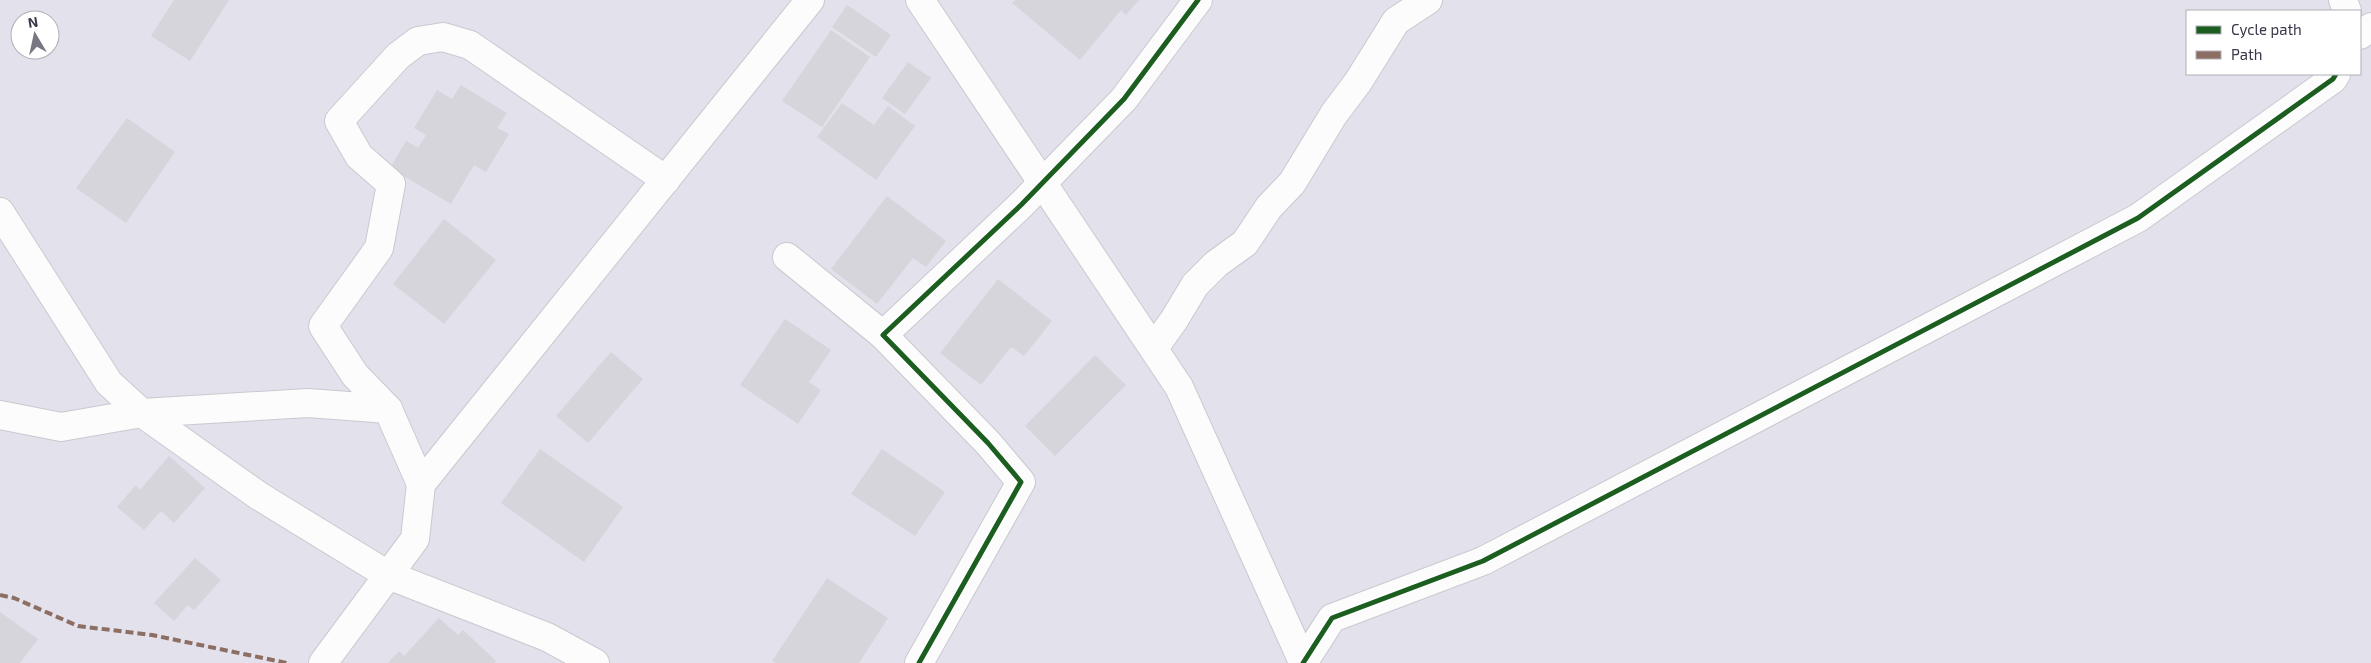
<svg xmlns="http://www.w3.org/2000/svg" width="2371" height="663" font-family="'Exo 2',sans-serif">
<style>
.residential{fill:#e3e1ec;fill-rule:evenodd}
.building{fill:#d6d5dc}
.lines{fill:none;stroke-linecap:round;stroke-linejoin:round}
.minor-casing{stroke:#cac9cf;stroke-width:30}
.minor{stroke:#fcfcfd;stroke-width:28}
.quiet{stroke:#8d6e63;stroke-width:4;stroke-dasharray:8 4;stroke-linecap:butt}
.cycleway-casing{stroke:#fff;stroke-width:8}
.cycleway{stroke:#1b5e20;stroke-width:5}
</style>
<rect width="100%" height="100%" fill="#eeedf2"/>
<path class="residential" d="M0 0H2371V663H0ZM2187 11H2360V74H2187ZM20 20H50V50H20Z"/>
<g class="building">
<polygon points="174,0 229,0 190,61 151,36"/>
<polygon points="1015,0 1139,0 1126,15 1121,10 1080,60 1012,3"/>
<polygon points="847,5 891,35 876,57 832,27"/>
<polygon points="831,30 870,57 822,127 782,101"/>
<polygon points="908,62 931,78 905,114 882,98"/>
<polygon points="461,85 507,113 497,128 509,134 486,172 474,165 451,204 390,168 406,141 418,148 426,135 414,128 437,90 452,99"/>
<polygon points="842,103 874,125 888,106 915,126 876,180 817,137"/>
<polygon points="127,118 175,152 126,223 76,188"/>
<polygon points="887,196 946,241 926,267 913,258 877,304 831,269"/>
<polygon points="444,219 496,260 444,324 393,284"/>
<polygon points="998,279 1052,321 1024,356 1011,347 981,385 940,353"/>
<polygon points="785,319 831,350 809,382 821,390 798,424 740,385"/>
<polygon points="611,352 643,379 588,443 556,416"/>
<polygon points="1095,355 1126,385 1055,456 1025,426"/>
<polygon points="540,449 623,507 584,562 501,503"/>
<polygon points="882,449 945,492 915,536 851,494"/>
<polygon points="169,456 205,488 174,523 161,511 144,530 117,507 136,485 140,490"/>
<polygon points="195,558 221,580 194,610 188,605 174,621 154,603"/>
<polygon points="827,578 888,618 859,663 776,663 772,661"/>
<polygon points="0,612 38,639 20,663 0,663"/>
<polygon points="439,618 458,635 463,630 496,661 494,663 388,663 399,651 404,656"/>
</g>
<g class="lines">
<defs>
<g id="minor">
<polyline points="920,0 1179,387 1303,662"/>
<polyline points="2343,0 2347,11"/>
<polyline points="2360,35 2371,27"/>
<polyline points="0,212 109,383 142,413 259,496 388,575 547,637 595,663"/>
<polyline points="787,257 883,335"/>
<polyline points="1154,348 1174,320 1195,285 1216,264 1245,243 1269,207 1292,183 1334,114 1358,82 1396,21 1428,0"/>
<polyline points="0,415 61,427 142,413 308,403 388,409"/>
<polyline points="421,484 388,409 355,375 323,326 379,248 391,184 359,156 339,121 398,56 418,41 443,37 470,45 666,180"/>
<polyline points="323,663 415,539 421,484 810,0"/>
<polyline points="919,663 1021,482 988,443 883,335 1021,205 1124,99 1198,0"/>
<polyline points="1303,663 1332,618 1483,561 2138,218 2333,79 2336,74"/>
</g>
</defs>
<use href="#minor" class="minor-casing"/>
<use href="#minor" class="minor"/>
<polyline class="quiet" points="0,595 14,598 78,626 152,635 287,663"/>
<defs>
<g id="cycleway">
<polyline points="919,663 1021,482 988,443 883,335 1021,205 1124,99 1198,0"/>
<polyline points="1303,663 1332,618 1483,561 2138,218 2333,79 2336,74"/>
</g>
</defs>
<use href="#cycleway" class="cycleway-casing"/>
<use href="#cycleway" class="cycleway"/>
</g>
<rect x="2186" y="10" width="175" height="65" fill="#ffffff" stroke="#b0afb6"/>
<rect x="2196" y="26" width="25" height="8" fill="#1b5e20" stroke="#b0afb6"/>
<text x="2231" y="35" font-size="15" fill="#3a3749">Cycle path</text>
<rect x="2196" y="51" width="25" height="8" fill="#8d6e63" stroke="#b0afb6"/>
<text x="2231" y="60" font-size="15" fill="#3a3749">Path</text>
<g transform="translate(35 35) rotate(351)"><circle r="24" fill="#ffffff" stroke="#b0afb6"/>
<path d="M0-4L9 19L0 12L-9 19Z" fill="#797784"/>
<text y="-8" font-size="14" font-weight="bold" text-anchor="middle" fill="#3a3749">N</text>
</g>
</svg>
